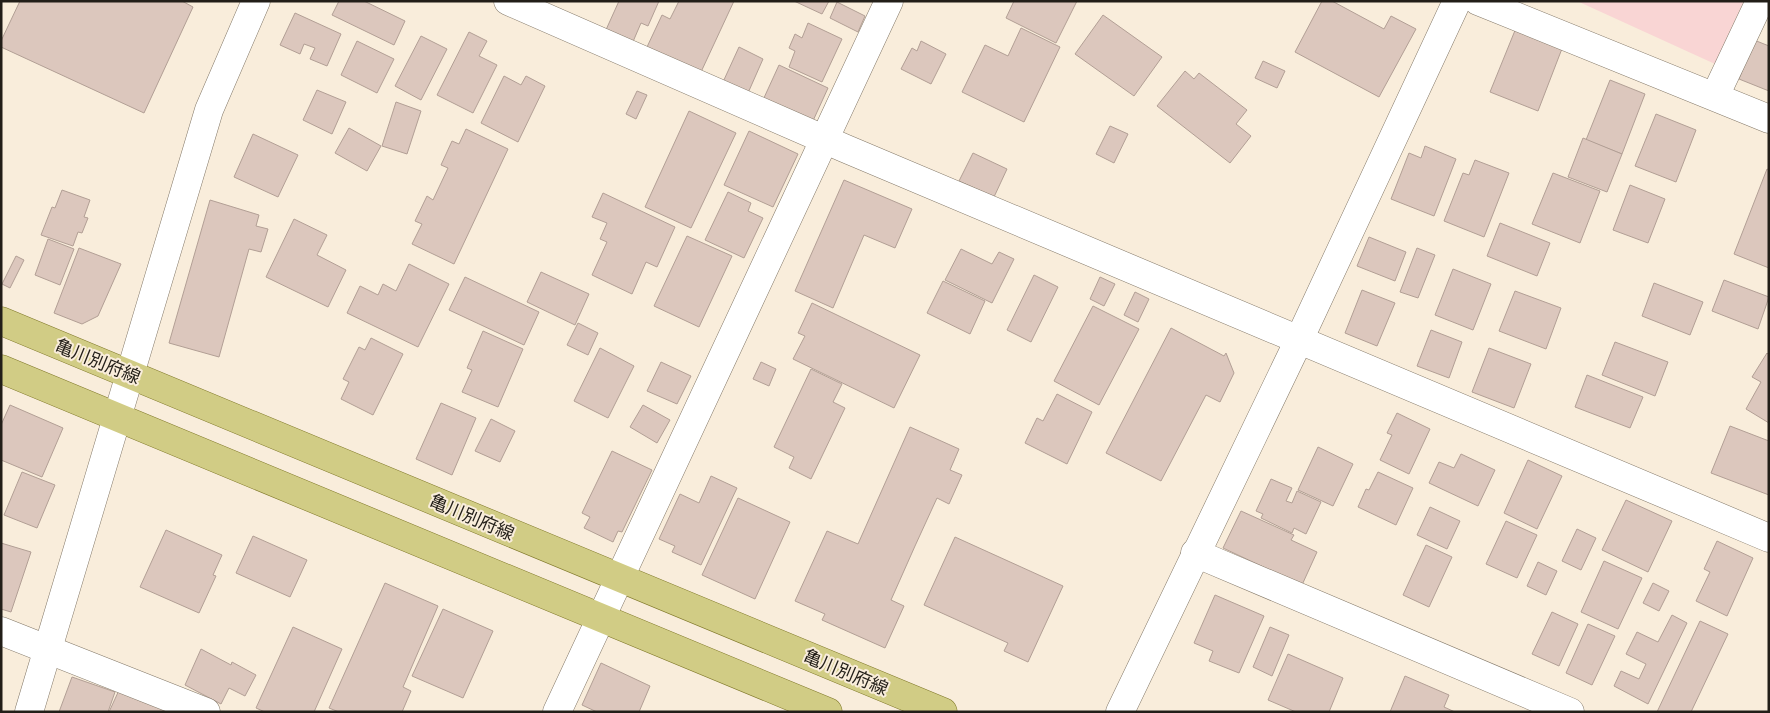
<svg xmlns="http://www.w3.org/2000/svg" width="1770" height="713" font-family="'DejaVu Sans','Noto Sans JP',sans-serif">
<style>
.green{fill:#f9d5d4}
.building{fill:#dcc7bd;stroke:#b29f95}
.lines{fill:none;stroke-linecap:round;stroke-linejoin:round}
.minor-casing{stroke:#847969;stroke-width:29}
.major-casing{stroke:#80792a;stroke-width:29}
.minor{stroke:#fff;stroke-width:28}
.major{stroke:#d1cc85;stroke-width:28}
.labels{text-anchor:middle;dominant-baseline:central;stroke-width:4;stroke-linejoin:round;paint-order:stroke}
.street-label{font-size:18px;fill:#221e18;stroke:#f9eddb}
</style>
<rect width="100%" height="100%" fill="#f9eddb"/>
<polygon class="green" points="1577,1 1744,1 1715,64"/>
<g class="building">
<polygon points="20,1 182,1 193,7 144,113 1,47 1,41"/>
<polygon points="339,1 364,1 405,21 394,45 332,15"/>
<polygon points="619,1 659,1 648,26 641,23 632,44 605,32"/>
<polygon points="679,1 734,1 701,72 647,47 662,15 670,19"/>
<polygon points="794,1 829,1 822,14"/>
<polygon points="1014,1 1077,1 1056,43 1006,18"/>
<polygon points="1322,1 1332,1 1384,29 1391,16 1416,29 1379,97 1295,52"/>
<polygon points="837,2 865,16 858,32 830,18"/>
<polygon points="295,13 341,34 327,66 310,59 315,48 304,44 300,54 280,45"/>
<polygon points="1103,15 1162,57 1134,96 1075,54"/>
<polygon points="808,23 842,39 822,82 789,67 795,51 789,48 795,34 802,38"/>
<polygon points="1021,28 1060,47 1024,122 962,92 985,45 1008,56"/>
<polygon points="1516,28 1563,46 1538,111 1490,92"/>
<polygon points="469,32 487,41 479,56 497,65 473,113 437,95"/>
<polygon points="421,36 447,49 421,100 395,86"/>
<polygon points="1754,40 1769,46 1769,91 1739,79"/>
<polygon points="357,41 394,59 377,93 341,75"/>
<polygon points="921,41 946,54 931,84 901,69 912,48 917,51"/>
<polygon points="739,47 763,59 748,93 723,82"/>
<polygon points="1263,61 1285,71 1277,88 1255,78"/>
<polygon points="779,65 828,88 812,123 763,100"/>
<polygon points="1185,71 1194,79 1199,73 1247,110 1236,124 1251,136 1230,163 1157,106"/>
<polygon points="504,76 521,85 526,76 545,86 518,142 481,123"/>
<polygon points="1610,80 1645,94 1622,154 1586,140"/>
<polygon points="317,90 346,102 332,134 303,120"/>
<polygon points="637,91 647,95 636,119 626,114"/>
<polygon points="396,102 421,111 407,154 382,146"/>
<polygon points="689,111 736,133 691,228 645,207"/>
<polygon points="1656,114 1696,130 1676,182 1635,166"/>
<polygon points="1110,126 1128,134 1114,163 1096,154"/>
<polygon points="349,128 381,146 367,171 335,153"/>
<polygon points="466,129 508,149 454,264 412,244 422,224 415,221 427,196 433,200 448,168 441,165 452,141 459,144"/>
<polygon points="749,131 798,154 773,207 724,185"/>
<polygon points="253,134 298,155 278,197 234,177"/>
<polygon points="1583,138 1622,154 1607,192 1568,177"/>
<polygon points="1425,146 1456,159 1434,216 1391,199 1409,153 1421,158"/>
<polygon points="973,153 1007,169 994,197 959,181"/>
<polygon points="1475,160 1509,173 1484,237 1444,221 1463,173 1469,175"/>
<polygon points="1767,169 1769,170 1769,268 1734,254"/>
<polygon points="1553,173 1600,191 1580,243 1532,224"/>
<polygon points="844,180 912,209 895,248 864,235 833,308 795,291"/>
<polygon points="1630,185 1665,199 1648,243 1613,230"/>
<polygon points="62,190 90,200 84,217 88,218 82,233 78,232 73,246 41,235 52,207 55,208"/>
<polygon points="728,192 751,203 748,211 763,218 744,258 705,240"/>
<polygon points="603,193 675,227 657,267 646,262 632,294 592,275 607,242 600,239 607,223 592,217"/>
<polygon points="210,200 259,215 256,226 268,229 261,252 249,249 219,357 169,343"/>
<polygon points="294,219 327,235 317,255 346,270 328,307 266,277"/>
<polygon points="1500,223 1550,243 1537,276 1487,256"/>
<polygon points="687,236 732,256 699,327 654,306"/>
<polygon points="1369,237 1406,252 1395,281 1357,266"/>
<polygon points="48,239 74,249 60,285 35,275"/>
<polygon points="79,248 121,264 98,316 82,324 54,313"/>
<polygon points="1417,248 1435,255 1418,298 1400,292"/>
<polygon points="961,249 992,264 999,252 1014,259 992,303 945,280"/>
<polygon points="16,256 24,260 10,288 2,284"/>
<polygon points="409,264 449,284 418,347 347,313 360,286 378,295 383,284 396,291"/>
<polygon points="1453,269 1491,284 1473,330 1435,315"/>
<polygon points="541,272 589,294 575,325 527,302"/>
<polygon points="1034,275 1058,287 1031,342 1007,330"/>
<polygon points="465,277 539,312 524,345 449,310"/>
<polygon points="1100,277 1115,284 1104,306 1090,299"/>
<polygon points="1724,280 1769,297 1758,329 1712,311"/>
<polygon points="943,281 985,301 970,334 927,313"/>
<polygon points="1654,283 1703,302 1690,335 1642,316"/>
<polygon points="1362,290 1395,303 1377,346 1345,333"/>
<polygon points="1515,291 1561,308 1546,349 1499,331"/>
<polygon points="1135,292 1149,299 1138,322 1124,315"/>
<polygon points="812,303 920,355 894,408 793,359 805,336 798,333"/>
<polygon points="1093,306 1139,329 1099,405 1054,381"/>
<polygon points="578,323 598,333 588,355 567,345"/>
<polygon points="1171,328 1224,356 1226,353 1234,373 1220,402 1206,395 1161,481 1106,453"/>
<polygon points="1431,330 1462,342 1449,378 1417,366"/>
<polygon points="483,331 523,349 498,407 462,392 472,370 467,368"/>
<polygon points="371,338 403,354 373,415 341,399 349,382 343,379 359,347 365,350"/>
<polygon points="1615,342 1668,362 1655,396 1602,375"/>
<polygon points="600,348 634,366 608,418 574,401"/>
<polygon points="1489,348 1531,364 1514,408 1472,392"/>
<polygon points="1767,353 1769,355 1769,423 1746,409 1761,382 1752,377"/>
<polygon points="661,362 691,376 677,404 647,391"/>
<polygon points="761,362 776,369 769,386 753,379"/>
<polygon points="811,369 842,384 833,402 845,408 811,479 789,468 794,457 774,447"/>
<polygon points="1587,375 1643,397 1630,428 1575,407"/>
<polygon points="1057,394 1092,412 1067,464 1025,443 1037,418 1043,421"/>
<polygon points="441,403 476,418 452,475 416,459"/>
<polygon points="10,405 63,428 42,477 1,460 1,425"/>
<polygon points="643,405 670,420 657,443 630,427"/>
<polygon points="1397,413 1430,429 1409,474 1380,460 1392,435 1387,433"/>
<polygon points="491,419 515,431 500,462 475,451"/>
<polygon points="1730,426 1769,441 1769,495 1711,473"/>
<polygon points="910,427 959,449 950,470 962,475 949,504 937,498 915,546 891,600 904,606 885,648 822,620 825,614 795,601 827,531 858,544"/>
<polygon points="1318,447 1353,464 1333,506 1298,490"/>
<polygon points="612,451 652,470 622,532 618,531 613,542 584,528 590,517 582,513"/>
<polygon points="1461,454 1495,470 1478,506 1429,483 1439,462 1454,468"/>
<polygon points="1528,460 1562,476 1537,529 1504,513"/>
<polygon points="22,472 55,485 37,528 4,515"/>
<polygon points="1378,472 1413,488 1396,525 1358,507 1366,489 1369,490"/>
<polygon points="711,476 737,488 701,565 672,552 675,546 659,539 680,494 699,503"/>
<polygon points="1271,479 1292,488 1286,501 1292,503 1297,491 1321,502 1306,534 1294,528 1292,533 1261,518 1263,514 1256,511"/>
<polygon points="738,498 790,522 755,599 702,575"/>
<polygon points="1626,500 1672,521 1648,572 1602,550"/>
<polygon points="1430,507 1460,521 1447,549 1417,535"/>
<polygon points="1241,511 1294,535 1291,540 1317,552 1302,585 1223,548"/>
<polygon points="1506,521 1537,535 1517,578 1486,564"/>
<polygon points="1577,529 1596,538 1581,570 1562,561"/>
<polygon points="166,530 222,555 213,575 216,576 199,613 140,587"/>
<polygon points="253,536 307,560 290,597 236,573"/>
<polygon points="955,537 1063,586 1028,662 1004,651 1008,643 924,605"/>
<polygon points="1717,541 1753,558 1727,616 1696,601 1710,572 1704,569"/>
<polygon points="1,543 31,552 11,612 1,609"/>
<polygon points="1426,545 1452,557 1429,607 1403,595"/>
<polygon points="1604,561 1642,578 1618,629 1581,612"/>
<polygon points="1538,562 1557,571 1546,595 1527,586"/>
<polygon points="385,583 438,606 403,687 411,691 402,712 339,712 329,708"/>
<polygon points="1653,583 1669,591 1659,611 1643,603"/>
<polygon points="1215,595 1264,616 1239,673 1209,661 1213,651 1194,643"/>
<polygon points="443,609 493,631 463,698 412,676"/>
<polygon points="1552,612 1578,624 1559,666 1532,654"/>
<polygon points="1672,615 1687,623 1648,704 1614,686 1621,671 1639,679 1646,664 1626,654 1637,632 1658,642"/>
<polygon points="1700,621 1728,634 1691,712 1657,712"/>
<polygon points="1588,624 1615,636 1592,685 1566,673"/>
<polygon points="293,627 342,649 314,712 265,712 256,708"/>
<polygon points="1270,627 1289,635 1272,676 1253,667"/>
<polygon points="201,649 231,665 232,662 256,675 245,696 229,688 221,704 185,685"/>
<polygon points="1288,654 1343,678 1329,712 1296,712 1268,700"/>
<polygon points="601,663 650,686 639,712 597,712 582,705"/>
<polygon points="1405,676 1449,695 1444,707 1455,712 1390,712"/>
<polygon points="72,677 115,692 108,712 59,712"/>
<polygon points="120,688 172,712 109,712"/>
</g>
<g class="lines">
<defs>
<g id="minor">
<polyline points="508,1 844,148 1769,538"/>
<polyline points="1478,1 1769,119"/>
<polyline points="1715,96 1760,1"/>
<polyline points="1195,553 1570,712"/>
<polyline points="1,631 206,712"/>
<polyline points="29,712 209,110 256,1"/>
<polyline points="557,712 889,1"/>
<polyline points="1120,712 1299,340 1457,1"/>
</g>
<g id="major">
<polyline points="1,321 943,712"/>
<polyline points="1,369 828,712"/>
</g>
</defs>
<use href="#minor" class="minor-casing"/>
<use href="#major" class="major-casing"/>
<use href="#minor" class="minor"/>
<use href="#major" class="major"/>
</g>
<g class="labels">
<g class="street-label">
<text transform="translate(98 361) rotate(22)">亀川別府線</text>
<text transform="translate(472 517) rotate(23)">亀川別府線</text>
<text transform="translate(846 672) rotate(23)">亀川別府線</text>
</g>
</g>
<rect width="1770" height="713" fill="none" stroke="#221e18" stroke-width="5"/>
</svg>
